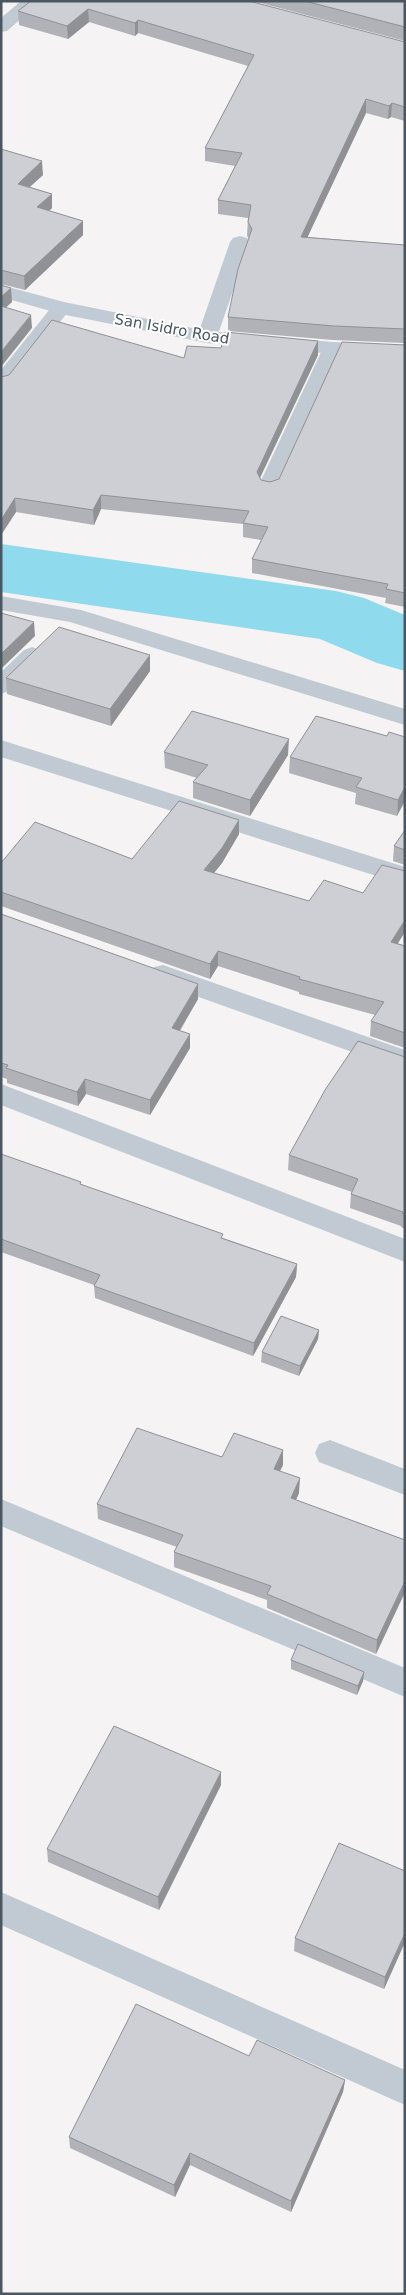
<svg xmlns="http://www.w3.org/2000/svg" width="406" height="2295" font-family="'DejaVu Sans',sans-serif">
<style>
.lines{fill:none;stroke-linecap:round;stroke-linejoin:round}
.river{fill:#90daee;fill-rule:evenodd}
.street{fill:#c1cad2;fill-rule:evenodd}
.secondary{fill:#c1cbd6;fill-rule:evenodd}
.wall{fill:#b0b2b7}
.shaded-wall{fill:#909195}
.building{fill:#cdcfd5;stroke:#909195}
.labels{text-anchor:middle;dominant-baseline:central;stroke-width:4;stroke-linejoin:round;paint-order:stroke}
.far-street-label{font-size:15px;fill:#4a5661;stroke:#fff}
</style>
<rect width="100%" height="100%" fill="#f5f3f3"/>
<g class="lines">
<polygon class="river" points="1,544 336,591 364,598 405,615 405,671 377,663 320,639 1,592"/>
<g class="street">
<polygon points="21,1 41,1 7,31 1,32 1,18"/>
<polygon points="240,236 247,238 250,242 217,337 214,341 207,343 200,341 197,337 230,242 233,238"/>
<polygon points="61,302 68,304 71,308 8,388 1,390 1,370 54,304"/>
<polygon points="333,342 340,344 343,348 280,487 277,492 269,494 261,492 258,487 323,348 326,344"/>
<polygon points="1,596 81,610 405,709 405,725 70,622 1,610"/>
<polygon points="32,647 40,650 44,655 40,660 9,691 1,694 1,672 24,650"/>
<polygon points="1,740 405,867 405,885 1,757"/>
<polygon points="163,965 405,1050 405,1071 154,981 150,974 154,967"/>
<polygon points="1,1084 405,1239 405,1262 1,1105"/>
<polygon points="330,1440 405,1469 405,1495 319,1462 315,1453 319,1444"/>
<polygon points="1,1499 405,1668 405,1697 1,1526"/>
<polygon points="1,1892 405,2070 405,2105 1,1925"/>
</g>
<polygon class="secondary" points="1,285 64,302 207,331 333,342 405,345 405,357 333,354 207,343 61,314 1,297"/>
</g>
<g class="wall">
<polygon points="31,1 405,42 405,121 391,117 388,119 366,113 307,237 405,245 405,343 333,340 228,331 228,317 249,238 247,236 248,218 218,214 218,200 235,166 205,161 205,148 248,66 138,33 135,36 89,22 68,39 19,25 18,11"/>
<polygon points="253,1 405,1 405,41"/>
<polygon points="1,149 43,175 30,187 52,194 52,208 49,211 83,235 25,290 1,284"/>
<polygon points="405,345 405,607 385,603 386,598 252,573 252,559 261,540 243,537 243,524 101,509 94,525 16,512 1,535 1,377 184,358 318,355 260,478 261,480 270,482 279,479"/>
<polygon points="150,671 111,726 7,694 6,678"/>
<polygon points="387,736 405,737 397,816 355,804 356,793 289,773 290,757"/>
<polygon points="164,752 288,755 250,816 193,798 193,782 197,778 165,768"/>
<polygon points="239,820 239,834 222,863 214,873 405,946 405,1048 370,1036 371,1021 375,1015 299,994 299,992 218,966 210,979 1,906 1,863 132,859"/>
<polygon points="405,830 405,865 393,861 394,846"/>
<polygon points="1,914 198,999 180,1031 190,1048 150,1115 86,1094 78,1106 7,1083 7,1079 1,1077"/>
<polygon points="405,1057 405,1229 401,1227 401,1226 350,1208 351,1194 352,1192 288,1170 289,1155"/>
<polygon points="1,1154 223,1238 297,1264 296,1277 253,1356 95,1298 94,1285 1,1252"/>
<polygon points="319,1330 318,1339 299,1376 261,1362 262,1352"/>
<polygon points="283,1450 283,1465 280,1471 299,1493 296,1500 405,1540 405,1592 376,1654 267,1608 267,1600 174,1567 174,1552 177,1547 98,1519 97,1504 222,1457"/>
<polygon points="291,1660 364,1672 363,1681 357,1695 291,1669"/>
<polygon points="221,1785 159,1910 48,1862 47,1849"/>
<polygon points="405,1871 405,1942 384,1989 294,1951 295,1938"/>
<polygon points="249,2056 345,2080 343,2092 291,2212 190,2165 175,2197 70,2148 69,2137"/>
</g>
<g class="shaded-wall">
<polygon points="88,9 89,22 68,39 67,26"/>
<polygon points="138,20 138,33 135,36 135,23"/>
<polygon points="366,99 366,113 301,251 301,237"/>
<polygon points="392,103 391,117 388,119 389,106"/>
<polygon points="42,161 43,175 18,197 18,184"/>
<polygon points="52,194 52,208 38,221 37,207"/>
<polygon points="83,221 83,235 25,290 24,276"/>
<polygon points="11,288 12,302 1,312 1,297"/>
<polygon points="31,315 32,328 1,367 1,352"/>
<polygon points="318,341 318,355 256,486 257,472"/>
<polygon points="101,495 101,509 94,525 93,510"/>
<polygon points="15,498 16,512 1,535 1,520"/>
<polygon points="34,622 35,636 1,669 1,654"/>
<polygon points="150,655 150,671 111,726 110,709"/>
<polygon points="289,739 288,755 250,816 250,800"/>
<polygon points="405,787 405,801 397,816 398,800"/>
<polygon points="239,820 239,834 222,863 204,885 204,870"/>
<polygon points="405,920 405,932 390,956 391,942"/>
<polygon points="218,951 218,966 210,979 210,964"/>
<polygon points="198,984 198,999 172,1043 172,1028"/>
<polygon points="190,1034 190,1048 150,1115 150,1100"/>
<polygon points="85,1079 86,1094 78,1106 77,1092"/>
<polygon points="297,1264 296,1277 253,1356 254,1343"/>
<polygon points="319,1330 318,1339 299,1376 300,1366"/>
<polygon points="283,1450 283,1465 273,1484 274,1469"/>
<polygon points="300,1478 299,1493 290,1513 291,1498"/>
<polygon points="405,1581 405,1592 376,1654 377,1640"/>
<polygon points="364,1672 363,1681 357,1695 358,1686"/>
<polygon points="221,1772 221,1785 159,1910 158,1897"/>
<polygon points="405,1933 405,1942 384,1989 385,1977"/>
<polygon points="345,2080 343,2092 291,2212 291,2201"/>
<polygon points="190,2153 190,2165 175,2197 174,2185"/>
</g>
<g class="building">
<polygon points="31,1 249,1 405,42 405,107 392,103 389,106 366,99 301,237 405,245 405,329 334,326 228,317 238,269 252,229 248,222 251,205 218,200 242,153 205,148 254,55 138,20 135,23 88,9 67,26 18,11"/>
<polygon points="305,1 405,1 405,27"/>
<polygon points="1,149 42,161 18,184 52,194 37,207 83,221 24,276 1,270"/>
<polygon points="1,285 11,288 1,297"/>
<polygon points="1,306 31,315 1,352"/>
<polygon points="52,320 184,358 187,346 221,348 225,332 318,341 257,472 261,480 270,482 279,479 342,342 405,345 405,593 386,589 388,584 252,559 268,527 243,523 249,511 101,495 93,510 15,498 1,520 1,377 9,375"/>
<polygon points="1,613 34,622 1,654"/>
<polygon points="59,627 150,655 110,709 6,678"/>
<polygon points="192,711 289,739 250,800 193,782 208,765 164,752"/>
<polygon points="316,716 387,736 389,732 405,737 405,787 398,800 356,787 362,778 290,757"/>
<polygon points="179,801 239,820 222,848 204,870 309,901 324,880 363,893 382,865 405,871 405,920 391,942 405,946 405,1033 371,1021 384,1002 299,979 300,977 218,951 210,964 1,892 1,863 35,822 132,859"/>
<polygon points="405,830 405,850 394,846"/>
<polygon points="1,914 198,984 172,1028 190,1034 150,1100 85,1079 77,1092 6,1068 8,1065 1,1063"/>
<polygon points="358,1041 405,1057 405,1214 402,1213 403,1212 351,1194 358,1179 289,1155 325,1090"/>
<polygon points="1,1154 81,1182 80,1184 223,1234 221,1238 297,1264 254,1343 94,1286 100,1275 1,1239"/>
<polygon points="281,1316 319,1330 300,1366 262,1352"/>
<polygon points="137,1428 222,1457 234,1433 283,1450 274,1469 300,1478 291,1498 405,1540 405,1581 377,1640 267,1594 271,1586 174,1552 183,1535 97,1504"/>
<polygon points="298,1644 364,1672 358,1686 291,1660"/>
<polygon points="114,1726 221,1772 158,1897 47,1849"/>
<polygon points="339,1843 405,1871 405,1933 385,1977 295,1938"/>
<polygon points="136,2004 249,2056 257,2040 345,2080 291,2201 190,2153 174,2185 69,2137"/>
</g>
<g class="labels">
<g class="far-street-label">
<text transform="translate(172 329) rotate(10)">San Isidro Road</text>
</g>
</g>
<rect width="406" height="2295" fill="none" stroke="#4a5661" stroke-width="5"/>
</svg>
